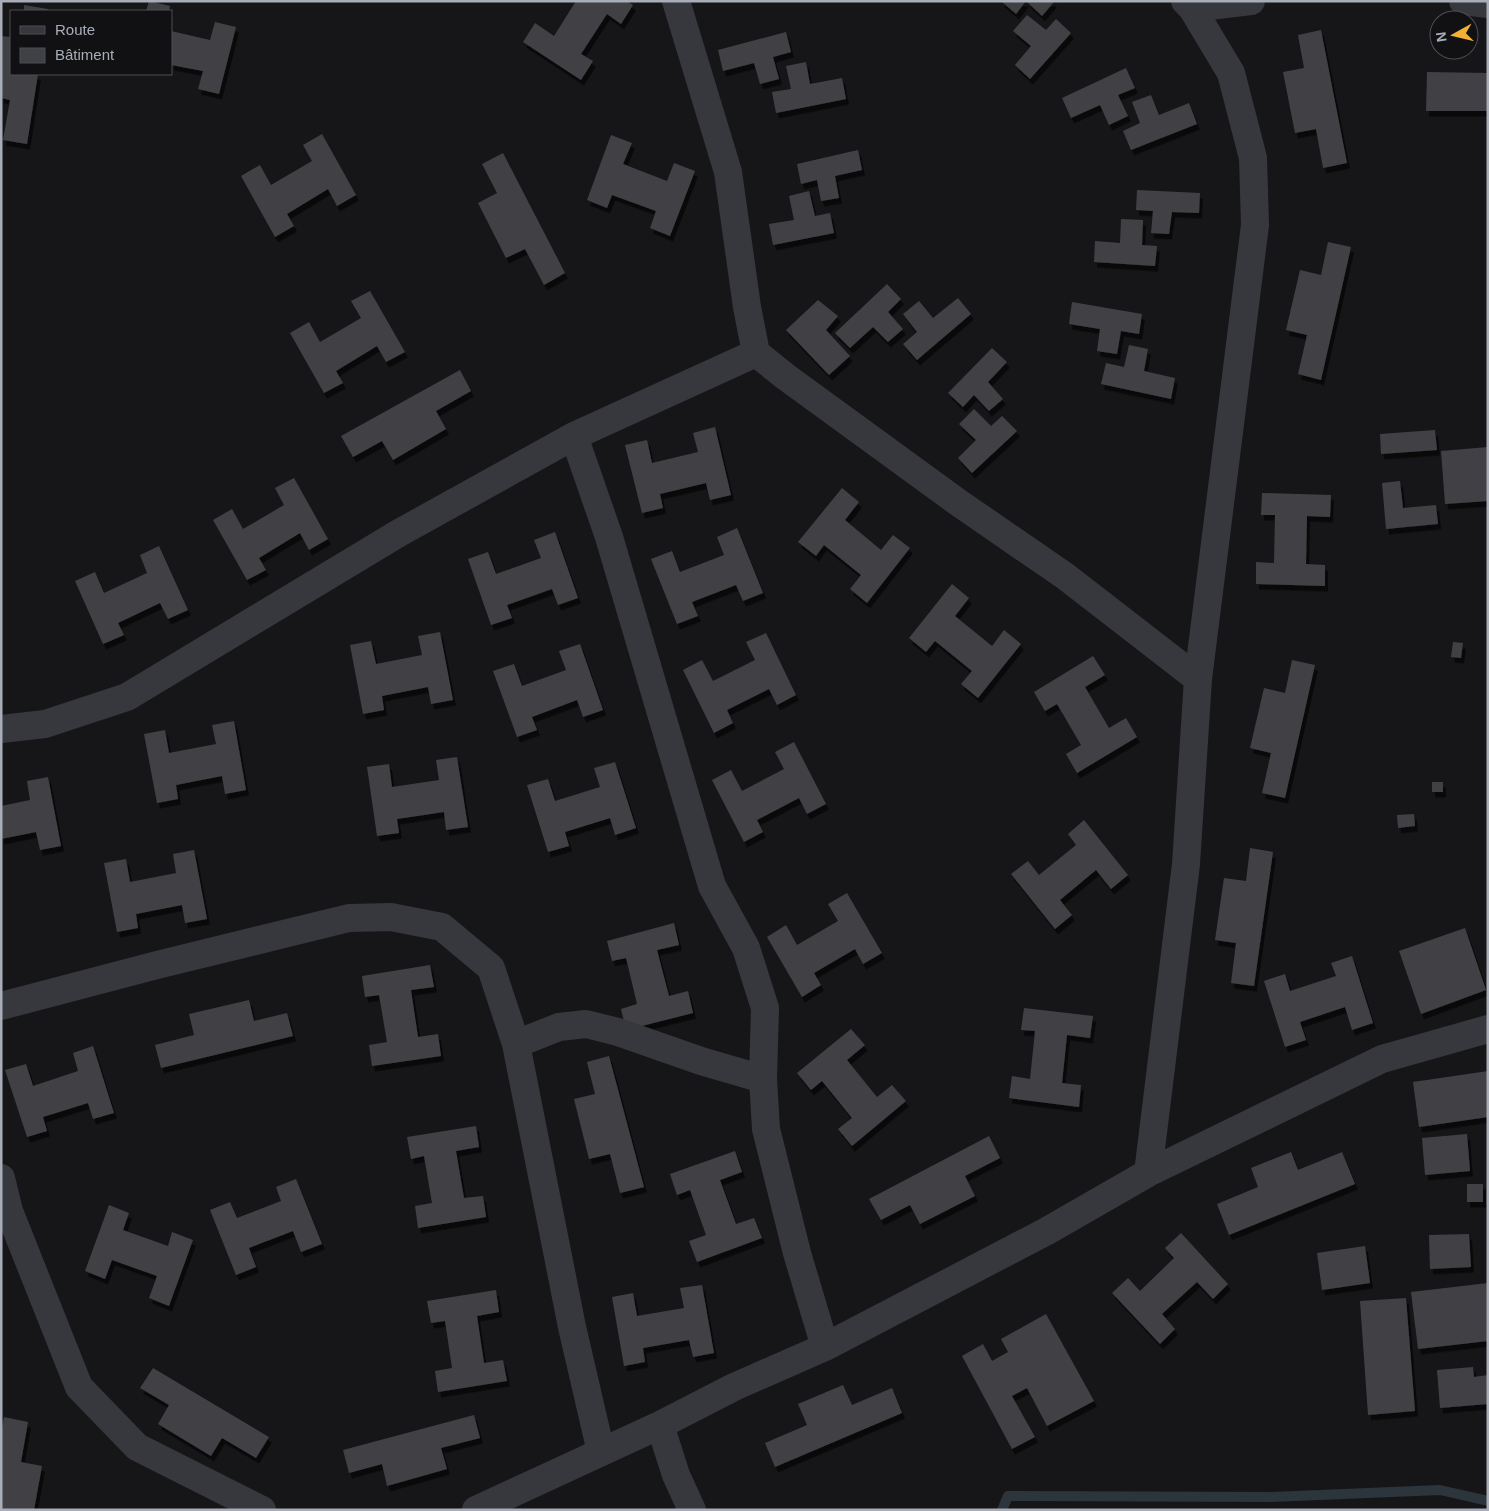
<svg xmlns="http://www.w3.org/2000/svg" width="1489" height="1511" viewBox="0 0 1489 1511" font-family="Helvetica,sans-serif">
<defs>
<filter id="shadow"><feDropShadow dx="3" dy="5.5" stdDeviation="0" flood-color="#0009"/></filter>
</defs>
<rect width="100%" height="100%" fill="#161618"/>
<g fill="none" stroke-linecap="round" stroke-linejoin="round">
<path stroke="#2c353c" stroke-width="10" d="M1002,1510L1008,1496L1271,1497L1440,1490L1488,1501"/>
</g>
<path fill="#404145" filter="url(#shadow)" d="M149,1L170,6L169,11H146Z
M576,1H627L633,5L621,24L607,14L581,54L593,61L581,80L523,42L535,23L554,36Z
M1001,1H1026L1016,14Z
M1026,1H1053L1054,2L1042,16Z
M24,5L48,9V11H24Z
M1027,15L1046,30L1056,19L1071,33L1030,79L1015,65L1031,46L1013,31Z
M215,22L236,27L219,94L198,89L203,71L171,65V31L210,40Z
M1321,30L1347,163L1323,168L1316,129L1295,133L1283,72L1304,68L1298,35Z
M786,32L791,52L773,57L779,79L760,84L754,63L723,71L718,50Z
M1,36L11,37V74H38L27,144L3,140L10,100L1,98Z
M806,62L810,84L842,78L846,99L776,113L772,92L791,89L786,66Z
M1126,68L1135,88L1118,95L1128,116L1109,125L1100,105L1071,118L1062,98Z
M1427,72L1488,73V111H1426Z
M1151,95L1159,115L1189,103L1197,124L1131,150L1123,131L1140,123L1132,102Z
M322,134L356,195L337,206L328,189L287,214L294,226L275,237L241,176L260,165L271,185L312,161L303,145Z
M611,135L632,143L623,164L667,181L674,163L695,171L670,236L650,228L656,211L612,195L607,208L587,200Z
M858,150L862,170L835,176L839,198L821,201L817,180L801,184L797,164Z
M503,153L565,273L544,285L525,249L506,258L478,203L497,193L482,164Z
M1137,190L1200,193L1199,213L1172,212L1169,234L1151,233L1153,211L1136,210Z
M809,191L815,216L830,213L834,233L773,245L769,224L794,220L789,196Z
M1121,219L1143,220L1142,245L1157,246L1155,266L1094,262L1095,241L1120,243Z
M1328,242L1351,247L1321,380L1298,374L1307,335L1286,330L1300,270L1321,275Z
M887,284L901,299L888,312L903,329L888,342L873,327L850,348L835,333Z
M370,291L405,352L386,362L377,346L336,371L343,383L324,393L290,333L309,322L320,342L361,318L351,301Z
M958,298L971,314L917,360L903,344L917,332L903,314L919,301L933,318Z
M818,300L838,316L826,330L850,356L829,375L786,330Z
M1072,302L1142,314L1139,334L1121,331L1117,354L1097,351L1100,329L1069,324Z
M1129,345L1148,349L1144,371L1175,378L1171,399L1101,384L1106,363L1124,367Z
M992,348L1007,362L988,382L1003,399L989,411L974,395L963,407L948,393Z
M460,370L471,391L436,411L446,429L393,460L382,441L353,457L341,436Z
M974,409L991,426L1002,416L1017,431L972,473L958,458L976,440L959,424Z
M715,427L731,495L710,500L706,483L660,494L663,508L642,513L625,445L647,440L652,463L698,452L693,433Z
M1435,430L1437,450L1381,454L1380,434Z
M1488,447V501L1445,504L1441,451Z
M294,478L328,539L309,550L300,533L259,558L266,570L247,580L213,520L232,509L243,529L284,505L275,488Z
M1400,481L1403,508L1436,505L1438,524L1386,529L1382,483Z
M842,488L859,502L845,520L881,550L893,535L910,548L867,603L850,589L861,575L824,545L816,556L798,542Z
M1262,493L1331,495L1330,517L1307,516L1306,564L1325,565V586L1256,584V562L1274,563L1275,515H1261Z
M737,528L763,593L743,601L736,585L692,602L698,616L677,624L651,559L672,551L680,572L724,555L717,537Z
M555,532L578,598L558,605L552,589L507,605L512,618L491,625L468,559L488,552L496,574L541,558L534,540Z
M159,546L188,610L168,619L160,603L118,623L124,635L103,644L75,581L95,572L104,593L147,573L140,555Z
M952,584L969,598L955,616L992,646L1004,630L1021,644L978,698L961,684L972,671L935,641L926,652L909,638Z
M440,632L453,700L431,704L428,687L382,696L384,710L363,714L350,645L371,641L376,664L422,655L418,636Z
M766,633L796,695L777,705L769,689L727,710L733,723L714,733L683,670L702,660L713,681L755,660L746,642Z
M1453,642L1463,643L1461,658L1451,657Z
M580,644L603,710L583,717L577,700L532,717L537,730L517,737L493,671L514,664L522,686L566,670L559,651Z
M1093,656L1105,675L1085,687L1109,728L1126,718L1137,737L1077,773L1066,754L1081,745L1057,704L1045,711L1034,692Z
M1292,660L1315,665L1285,798L1262,793L1271,753L1250,748L1264,688L1285,693Z
M234,721L246,790L225,794L222,776L176,785L178,799L157,803L144,734L165,730L169,753L216,744L212,725Z
M794,742L826,804L807,814L799,798L757,820L763,832L744,842L712,780L731,770L742,791L784,769L775,752Z
M457,757L468,827L446,830L444,812L397,819L399,833L377,836L367,767L389,764L392,787L439,780L436,760Z
M615,762L636,828L615,835L610,818L565,832L569,846L548,852L527,785L548,779L555,801L600,787L594,768Z
M48,777L61,846L40,850L36,832L1,839V806L30,800L27,781Z
M1432,782H1443V792H1432Z
M1414,814L1415,826L1398,828L1397,815Z
M1084,820L1128,875L1111,889L1096,870L1060,900L1072,915L1055,929L1011,874L1028,861L1039,875L1076,845L1068,834Z
M1250,848L1273,852L1254,986L1231,983L1236,943L1215,940L1224,878L1246,881Z
M194,850L207,919L185,923L182,905L136,914L138,928L117,932L104,863L126,859L130,882L176,873L173,854Z
M847,893L882,953L863,964L855,949L814,973L821,985L802,997L767,937L786,925L797,945L838,921L828,904Z
M674,923L679,945L657,950L669,996L688,991L693,1013L626,1030L621,1009L637,1004L626,958L612,961L607,941Z
M1465,928L1486,990L1421,1014L1399,951Z
M1352,956L1373,1023L1352,1030L1345,1007L1300,1022L1306,1040L1285,1047L1264,981L1285,974L1290,991L1336,976L1331,963Z
M430,965L434,987L411,990L418,1037L438,1034L441,1056L372,1066L369,1045L387,1042L379,995L365,997L362,976Z
M249,1000L254,1021L287,1013L293,1036L161,1068L155,1045L194,1035L189,1014Z
M1024,1008L1093,1016L1090,1038L1067,1035L1062,1083L1081,1085L1079,1107L1009,1098L1012,1076L1030,1079L1035,1031L1021,1030Z
M851,1029L865,1045L847,1060L877,1097L892,1085L906,1101L852,1146L838,1129L852,1118L822,1081L811,1090L797,1073Z
M93,1046L114,1113L93,1119L88,1103L43,1117L47,1131L27,1137L5,1070L26,1064L33,1086L78,1071L73,1053Z
M609,1056L644,1187L620,1193L610,1154L589,1159L574,1099L595,1094L587,1062Z
M1488,1071V1117L1419,1127L1413,1082Z
M476,1126L479,1147L456,1151L464,1198L483,1196L486,1217L418,1228L415,1206L432,1203L424,1156L411,1159L407,1137Z
M1467,1134L1470,1171L1425,1175L1422,1138Z
M989,1136L1000,1158L965,1176L975,1196L920,1224L910,1205L881,1220L869,1199Z
M735,1151L742,1172L720,1180L736,1224L754,1218L762,1238L697,1262L689,1241L706,1235L690,1190L677,1195L670,1174Z
M1291,1152L1298,1170L1342,1152L1355,1184L1229,1235L1217,1204L1258,1187L1251,1168Z
M296,1179L322,1244L301,1252L293,1231L249,1248L256,1267L236,1275L210,1210L230,1202L237,1218L281,1201L276,1187Z
M1467,1184H1483V1202H1467Z
M109,1205L129,1213L123,1230L168,1246L172,1232L193,1240L169,1306L149,1298L157,1276L112,1260L105,1279L85,1271Z
M1181,1233L1228,1284L1213,1299L1197,1282L1162,1314L1175,1329L1160,1344L1112,1293L1128,1278L1140,1291L1174,1258L1165,1248Z
M1469,1234L1471,1267L1430,1269L1429,1235Z
M1365,1246L1370,1283L1322,1290L1317,1253Z
M1488,1283V1341L1418,1349L1411,1292Z
M702,1285L714,1353L693,1357L689,1340L643,1348L645,1362L624,1366L612,1297L633,1293L637,1316L684,1308L680,1288Z
M496,1290L499,1312L477,1316L484,1363L503,1360L507,1381L438,1392L435,1371L452,1368L445,1321L431,1323L427,1301Z
M1406,1298L1415,1411L1368,1415L1360,1301Z
M1046,1314L1094,1401L1047,1426L1027,1388L1012,1396L1035,1437L1012,1449L962,1356L983,1344L992,1361L1008,1352L1001,1339Z
M1473,1367L1474,1377L1488,1375V1404L1440,1408L1437,1370Z
M153,1368L269,1437L256,1458L222,1438L211,1456L158,1424L169,1405L140,1388Z
M843,1385L852,1405L892,1388L902,1413L775,1467L765,1443L807,1425L798,1404Z
M474,1415L480,1438L441,1448L447,1469L387,1486L382,1464L349,1473L343,1450Z
M4,1417L28,1422L21,1462L42,1466L34,1510H1V1434Z"/>
<g fill="none" stroke-linecap="round" stroke-linejoin="round">
<path stroke="#37383d" stroke-width="28" d="M676,1L728,172L747,307L756,353L786,377L959,503L1065,576L1198,679
M1463,1L1488,4
M1192,8L1251,1
M574,436L609,537L712,886L746,948L765,1008L763,1079L766,1129L797,1253L825,1347
M1,729L45,724L127,697L399,533L574,436L756,353
M1,1006L157,965L349,918L391,917L442,927L491,968L516,1044L572,1327L601,1452
M516,1044L559,1027L586,1024L618,1032L701,1061L763,1079
M1148,1173L1186,864L1198,679L1255,225L1253,158L1231,73L1192,8L1185,1
M1,1178L9,1211L79,1387L137,1447L262,1510
M660,1425L676,1475L692,1510
M476,1510L660,1425L734,1387L825,1347L1047,1231L1148,1173L1382,1059L1488,1029"/>
</g>
<rect width="1489" height="1511" fill="none" stroke="#a8adb8" stroke-width="5"/>
<rect x="10" y="10" width="162" height="65" fill="#111113" stroke="#4d4f55"/>
<rect x="20" y="26" width="25" height="8" fill="#37383d" stroke="#4d4f55"/>
<text x="55" y="35" font-size="15" fill="#a8adb8">Route</text>
<rect x="20" y="48" width="25" height="15" fill="#404145" stroke="#4d4f55"/>
<text x="55" y="60" font-size="15" fill="#a8adb8">Bâtiment</text>
<g transform="translate(1454 35) rotate(262)"><circle r="24" fill="#111113" stroke="#4d4f55"/>
<path d="M0-4L9 19L0 12L-9 19Z" fill="#f2b134"/>
<text y="-8" font-size="14" font-weight="bold" text-anchor="middle" fill="#a8adb8">N</text>
</g>
</svg>
